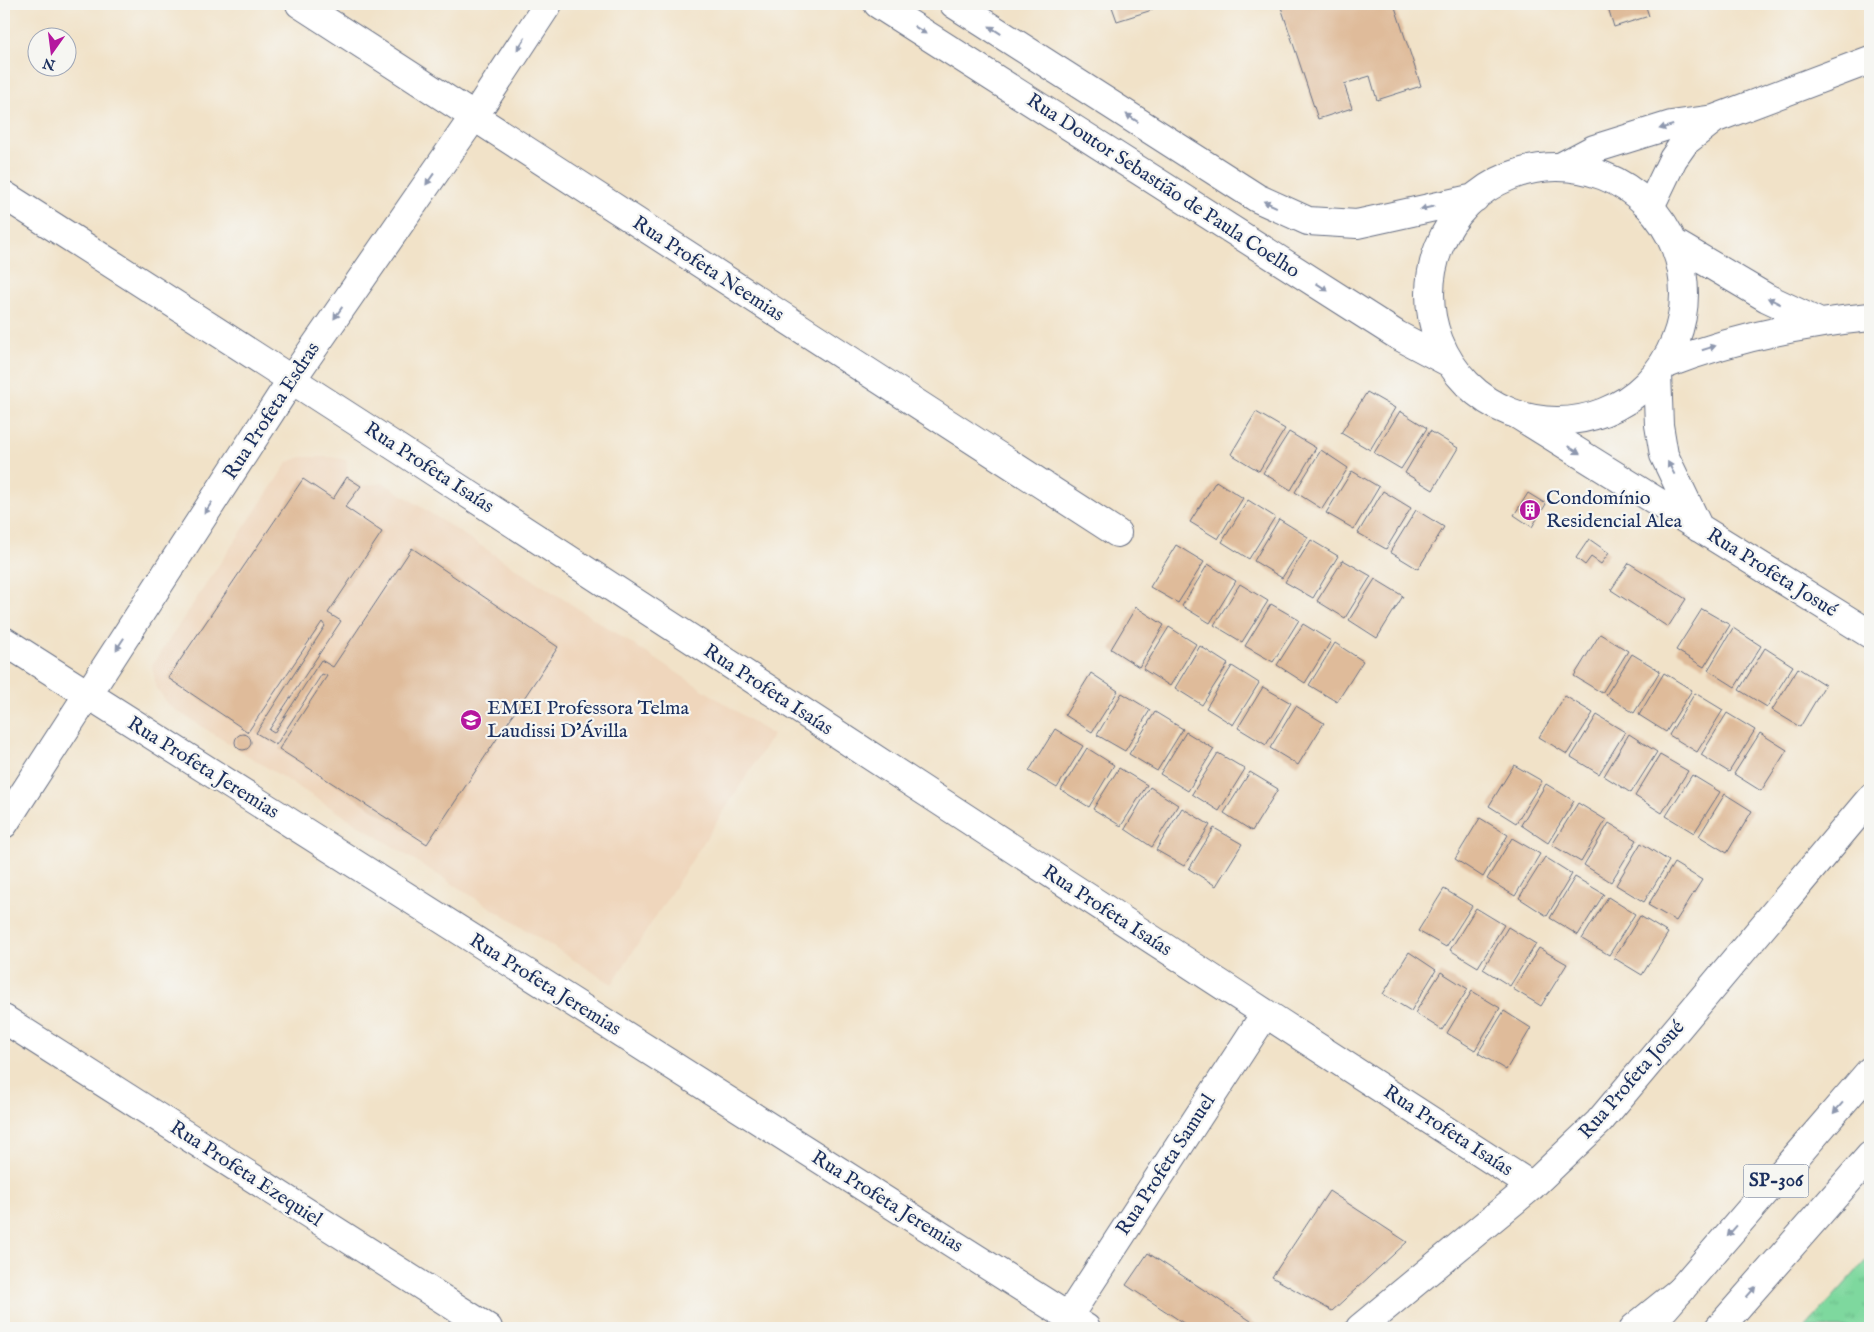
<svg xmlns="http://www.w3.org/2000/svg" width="1874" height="1332" viewBox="0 0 1874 1332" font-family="'IM FELL English',serif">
<defs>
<pattern id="grass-tufts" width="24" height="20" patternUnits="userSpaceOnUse" patternTransform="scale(1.25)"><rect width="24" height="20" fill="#7ed89e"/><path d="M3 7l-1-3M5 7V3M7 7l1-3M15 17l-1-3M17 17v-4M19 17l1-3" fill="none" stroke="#6cba8a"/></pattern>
</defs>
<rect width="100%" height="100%" fill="#f6f6f2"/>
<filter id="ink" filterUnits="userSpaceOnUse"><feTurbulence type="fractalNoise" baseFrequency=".02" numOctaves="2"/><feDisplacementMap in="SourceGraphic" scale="10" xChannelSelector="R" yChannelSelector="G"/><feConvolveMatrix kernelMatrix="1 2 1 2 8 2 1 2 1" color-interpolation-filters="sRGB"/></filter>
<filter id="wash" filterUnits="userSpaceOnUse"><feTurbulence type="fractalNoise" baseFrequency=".0096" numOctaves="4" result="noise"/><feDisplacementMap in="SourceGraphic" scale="20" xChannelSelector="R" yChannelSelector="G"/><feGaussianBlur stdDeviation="1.12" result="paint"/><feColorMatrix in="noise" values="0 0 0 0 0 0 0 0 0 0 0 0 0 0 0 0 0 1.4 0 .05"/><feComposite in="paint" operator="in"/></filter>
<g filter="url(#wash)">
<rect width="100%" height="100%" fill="#f1e2c8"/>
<path fill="#efd6bc" d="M301,457H330L347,460V477L360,486L384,483L773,735L612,984L169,706L156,687L152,665L288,462Z"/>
<path fill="url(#grass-tufts)" stroke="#4c847e" d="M1870,1256V1328H1805Z"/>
<g id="blocks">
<path fill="#dfbb9a" d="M1111,4H1150L1152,10L1117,21Z
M1280,4H1394L1421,86L1377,100L1370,76L1344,84L1352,108L1318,119Z
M1607,4H1645L1649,16L1614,27Z
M1367,392L1395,408L1370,450L1341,433Z
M1400,411L1427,428L1401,469L1374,453Z
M1256,412L1285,429L1259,471L1231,454Z
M1430,431L1458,448L1433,490L1405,473Z
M1289,432L1316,448L1291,490L1263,473Z
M1321,450L1348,468L1322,509L1295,492Z
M1352,471L1379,487L1354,529L1326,513Z
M347,477L361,486L345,507L382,532L328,613L341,621L269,730L274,733L321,660L333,667L412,548L558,647L427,844L279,749L327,676L322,674L276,745L256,733L325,626L322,622L248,732L168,678L303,479L333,499Z
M1216,481L1243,498L1218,539L1190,522Z
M1383,491L1411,508L1386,549L1358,533Z
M1528,493L1546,504L1532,527L1514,515Z
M1248,500L1275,517L1249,559L1222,542Z
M1416,510L1444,527L1418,569L1390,552Z
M1279,519L1308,537L1282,578L1254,561Z
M1589,539L1609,553L1601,564L1591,557L1585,565L1576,558Z
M1311,540L1338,556L1313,598L1285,582Z
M1176,545L1204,562L1178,603L1150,587Z
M1343,560L1371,576L1345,618L1317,601Z
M1629,563L1686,599L1668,627L1611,590Z
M1208,564L1236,581L1210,623L1182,606Z
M1375,579L1403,596L1377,638L1349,620Z
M1240,584L1268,601L1242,642L1214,625Z
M1271,604L1299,620L1273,662L1245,646Z
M1136,607L1164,625L1139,667L1111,649Z
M1702,609L1730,625L1704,667L1676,650Z
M1303,624L1331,641L1305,683L1277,665Z
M1169,627L1196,644L1170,686L1143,669Z
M1733,628L1761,646L1735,687L1708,670Z
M1600,634L1628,651L1602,693L1574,676Z
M1335,643L1363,661L1337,702L1309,685Z
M1200,646L1228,664L1202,705L1175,688Z
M1765,648L1793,666L1767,707L1739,690Z
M1632,654L1660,671L1634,713L1606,695Z
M1232,666L1259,683L1233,725L1206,708Z
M1798,668L1825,685L1800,727L1772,710Z
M1091,673L1118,691L1092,732L1065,715Z
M1664,673L1692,690L1666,732L1639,715Z
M1263,687L1291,703L1266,745L1238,728Z
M1122,693L1150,710L1125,751L1097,735Z
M1695,693L1723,710L1697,752L1669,735Z
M1565,696L1593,713L1567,754L1539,737Z
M1296,706L1324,723L1298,765L1270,748Z
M1155,712L1183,729L1157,771L1129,754Z
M1727,713L1755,730L1729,772L1701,755Z
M1597,715L1625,732L1599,774L1571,757Z
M1055,729L1083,746L1057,788L1029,771Z
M1186,732L1214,749L1188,791L1160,774Z
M1760,733L1787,750L1761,791L1734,774Z
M1629,734L1657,752L1631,793L1604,776Z
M235 742a8 8 0 1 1 16 0a8 8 0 1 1-16 0Z
M1087,748L1114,765L1089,807L1061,790Z
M1218,753L1245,769L1219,811L1192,794Z
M1660,755L1688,771L1662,813L1635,796Z
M1514,765L1542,781L1516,823L1489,806Z
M1119,768L1147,785L1121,826L1093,809Z
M1250,772L1278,789L1252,831L1224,813Z
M1692,775L1720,792L1694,833L1666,816Z
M1546,784L1574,801L1548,843L1521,825Z
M1150,787L1178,805L1152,847L1125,829Z
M1725,794L1752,811L1727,853L1699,836Z
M1578,803L1606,820L1581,862L1552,845Z
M1182,808L1210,825L1184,866L1156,850Z
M1480,818L1508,835L1483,877L1455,859Z
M1609,823L1637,840L1611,882L1584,865Z
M1214,828L1242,844L1216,886L1189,869Z
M1512,838L1540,854L1515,896L1487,879Z
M1641,843L1669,861L1644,902L1616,885Z
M1545,857L1572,874L1547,916L1519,898Z
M1674,863L1702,880L1676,921L1648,905Z
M1575,877L1604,894L1578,935L1550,918Z
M1444,889L1472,906L1446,947L1418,931Z
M1608,897L1635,914L1609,955L1582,939Z
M1476,908L1504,925L1478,967L1450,950Z
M1640,916L1668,933L1642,975L1614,958Z
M1508,927L1536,944L1510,986L1483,969Z
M1539,948L1567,964L1541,1006L1513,989Z
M1409,952L1436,970L1411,1011L1383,994Z
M1441,972L1468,989L1442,1030L1415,1013Z
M1472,991L1500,1008L1475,1050L1447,1033Z
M1504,1011L1531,1028L1506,1070L1478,1053Z
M1329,1191L1407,1242L1332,1311L1272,1277Z
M1148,1253L1257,1325L1255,1328H1191L1126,1285Z"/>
</g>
</g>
<g filter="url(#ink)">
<use href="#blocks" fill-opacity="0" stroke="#666e83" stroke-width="1"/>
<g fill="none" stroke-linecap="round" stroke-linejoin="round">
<g stroke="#666e83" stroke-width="30">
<path id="minor" d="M300,4L1117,533
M1560,167L1594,149L1671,125L1714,119L1870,60
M4,195C516,521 1022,857 1532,1186
M1650,207L1673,159L1685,142L1713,120
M1657,374L1659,425L1664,455L1699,528
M1518,415L1870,634
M4,641L1086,1328
M4,824L292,379L473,118L548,4
M4,1019L488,1328
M1068,1317L1265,1014
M1360,1328L1532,1186L1599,1122L1870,799"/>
</g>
<g stroke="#666e83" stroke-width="30">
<path id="tertiary" d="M878,4L1397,335L1450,363
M954,4L1257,198L1308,221L1357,224L1475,198
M1430 294a127 127 0 1 1 254 0a127 127 0 1 1-254 0Z
M1674,243L1767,298L1818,322
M1664,365C1731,339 1798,324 1870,317"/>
</g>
<g stroke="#666e83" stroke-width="30">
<path id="trunk" d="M1665,1308L1870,1071
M1719,1328L1870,1156"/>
</g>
<g stroke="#666e83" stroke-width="30">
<path id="motorway" d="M1634,1328L1681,1290"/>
</g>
<use href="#minor" stroke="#fff" stroke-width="28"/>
<use href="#tertiary" stroke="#fff" stroke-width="28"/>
<use href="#trunk" stroke="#fff" stroke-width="28"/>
<use href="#motorway" stroke="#fff" stroke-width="28"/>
</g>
<defs><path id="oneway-solid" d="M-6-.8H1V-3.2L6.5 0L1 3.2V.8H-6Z" transform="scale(1.25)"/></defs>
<g fill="#8d97ae">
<use href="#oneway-solid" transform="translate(920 30) rotate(33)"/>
<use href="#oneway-solid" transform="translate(995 30) rotate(-147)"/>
<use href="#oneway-solid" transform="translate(521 44) rotate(123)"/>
<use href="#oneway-solid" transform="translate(1132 118) rotate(-147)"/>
<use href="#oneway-solid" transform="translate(1666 127) rotate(164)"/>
<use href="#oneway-solid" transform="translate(430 179) rotate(125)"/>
<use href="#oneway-solid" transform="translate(1270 204) rotate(-156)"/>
<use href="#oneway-solid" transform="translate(1427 208) rotate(167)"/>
<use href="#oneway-solid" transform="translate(1322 287) rotate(33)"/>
<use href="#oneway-solid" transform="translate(1774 301) rotate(-154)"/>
<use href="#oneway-solid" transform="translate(338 313) rotate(125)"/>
<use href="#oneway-solid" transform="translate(1709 348) rotate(-17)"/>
<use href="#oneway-solid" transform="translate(1574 450) rotate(32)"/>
<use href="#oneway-solid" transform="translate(1671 468) rotate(-118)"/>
<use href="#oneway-solid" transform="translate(208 508) rotate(123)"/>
<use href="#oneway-solid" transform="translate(120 644) rotate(123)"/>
<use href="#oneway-solid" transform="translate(1838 1108) rotate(131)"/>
<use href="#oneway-solid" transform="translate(1732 1231) rotate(131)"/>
<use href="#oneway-solid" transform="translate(1751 1292) rotate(-49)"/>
</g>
</g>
<defs>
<g id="building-disc" transform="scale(1.125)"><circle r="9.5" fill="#b5179e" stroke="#f6f6f2"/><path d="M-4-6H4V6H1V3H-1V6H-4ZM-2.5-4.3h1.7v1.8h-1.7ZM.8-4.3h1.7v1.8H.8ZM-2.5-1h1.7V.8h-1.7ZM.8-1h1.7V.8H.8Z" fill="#fff"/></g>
<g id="school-disc" transform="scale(1.125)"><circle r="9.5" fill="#b5179e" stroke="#f6f6f2"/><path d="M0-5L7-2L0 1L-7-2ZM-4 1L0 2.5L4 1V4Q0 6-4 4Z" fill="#fff"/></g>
</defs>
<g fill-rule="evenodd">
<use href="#building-disc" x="1530" y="510"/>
<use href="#school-disc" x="471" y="720"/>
</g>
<g text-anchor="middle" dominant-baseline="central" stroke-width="4.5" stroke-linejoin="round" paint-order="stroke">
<rect fill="#f6f6f2" stroke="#5d6b8a" stroke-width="1" x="1743.5" y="1164.5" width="65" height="33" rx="4"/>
<g font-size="19" font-weight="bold" fill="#1b2f5e">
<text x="1776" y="1181">SP-306</text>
</g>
<g font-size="20" fill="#1b2f5e" stroke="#f6f6f2">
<text transform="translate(1163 186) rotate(33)">Rua Doutor Sebastião de Paula Coelho</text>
<text transform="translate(708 269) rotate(33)">Rua Profeta Neemias</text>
<text transform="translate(272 411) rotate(-57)">Rua Profeta Esdras</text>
<text transform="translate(429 468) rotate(33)">Rua Profeta Isaías</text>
<text transform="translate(1772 573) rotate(32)">Rua Profeta Josué</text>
<text transform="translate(768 690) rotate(33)">Rua Profeta Isaías</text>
<text transform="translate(203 768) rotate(32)">Rua Profeta Jeremias</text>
<text transform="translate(1107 911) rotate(33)">Rua Profeta Isaías</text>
<text transform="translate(545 985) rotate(32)">Rua Profeta Jeremias</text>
<text transform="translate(1632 1080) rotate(-49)">Rua Profeta Josué</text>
<text transform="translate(1448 1131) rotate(33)">Rua Profeta Isaías</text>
<text transform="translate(1166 1165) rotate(-57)">Rua Profeta Samuel</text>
<text transform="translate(246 1174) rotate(33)">Rua Profeta Ezequiel</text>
<text transform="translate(887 1202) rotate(32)">Rua Profeta Jeremias</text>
</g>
<g font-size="20" fill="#1b2f5e" stroke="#f6f6f2" text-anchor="start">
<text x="1546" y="498">Condomínio<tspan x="1546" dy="23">Residencial Alea</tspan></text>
<text x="487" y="708">EMEI Professora Telma<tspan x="487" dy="23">Laudissi D'Ávilla</tspan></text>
</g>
</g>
<rect width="1874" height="1332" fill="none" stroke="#f6f6f2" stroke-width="20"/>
<g transform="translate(52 52) rotate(194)"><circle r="24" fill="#f6f6f2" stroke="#9ea6b7"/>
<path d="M0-4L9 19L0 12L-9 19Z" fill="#b5179e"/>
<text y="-8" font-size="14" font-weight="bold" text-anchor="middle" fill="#1b2f5e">N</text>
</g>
</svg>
